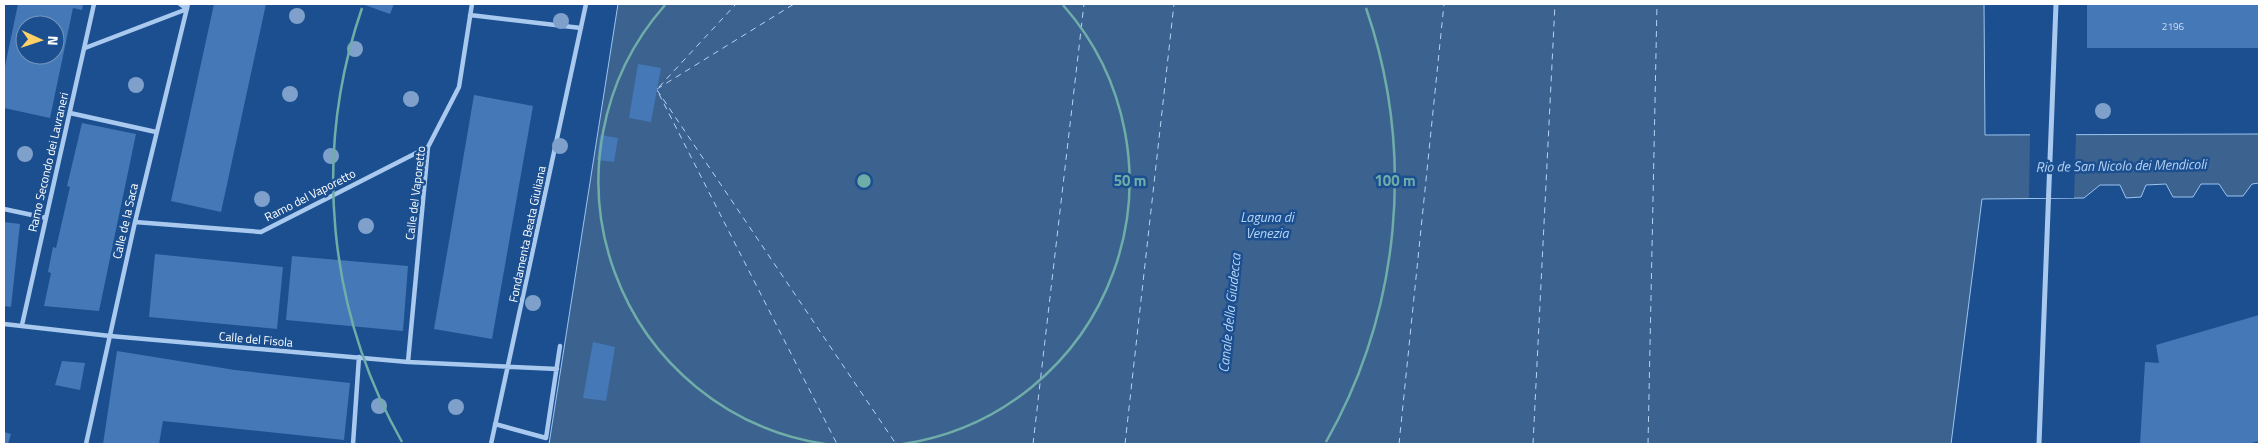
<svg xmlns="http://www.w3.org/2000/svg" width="2263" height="448" viewBox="0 0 2263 448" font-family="'Titillium Web',sans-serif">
<rect width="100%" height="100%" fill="#1b4f8f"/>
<path fill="#3c6290" stroke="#9cc4f0" d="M618,4H1984L1985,135L2259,134V183L2252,184L2243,196H2227L2219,184H2201L2193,197H2173L2166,184L2146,185L2141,197L2126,198L2120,185H2100L2084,198L1982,199L1951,444H549Z"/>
<path fill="#1b4f8f" d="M2030,134H2076L2074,198H2029Z"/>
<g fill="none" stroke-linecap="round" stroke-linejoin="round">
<path stroke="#b5d3f5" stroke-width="1" stroke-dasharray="6 5" stroke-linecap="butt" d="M659,87L736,4
M657,89L794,4
M657,90L896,444
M659,94L837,444
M1033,444L1084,4
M1125,444L1174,4
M1399,444L1444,4
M1533,444L1555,4
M1648,444L1657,4"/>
</g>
<path fill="#4478b7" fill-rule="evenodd" d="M18,4H83L82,10L73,8L50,118L4,108V71ZM25,25H55V55H25Z
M214,4H266L221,212L171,201Z
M362,4H394L390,14Z
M2087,4H2259V48H2087Z
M638,64L661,68L651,122L629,118Z
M474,95L533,106L492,339L434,329Z
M82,123L136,134L99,311L44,306L51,273L48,272L53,247L56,248L70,187L67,186Z
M600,135L618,138L614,162L597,160Z
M4,222L20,224L11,307L4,306Z
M155,254L283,267L277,329L149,317Z
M292,256L408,266L403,331L286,320Z
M2259,315V441L2248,444H2140L2145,362L2159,363L2156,345Z
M593,342L615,347L606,401L583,398Z
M117,351L235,370L350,383L344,440L163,421L159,444H103Z
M62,361L85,363L80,390L55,385Z
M4,432L11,434L8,444H4Z"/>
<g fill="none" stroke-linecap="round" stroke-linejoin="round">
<path stroke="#a9c9ee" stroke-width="4.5" d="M180,4L187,9
M470,15L581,28
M85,48L187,9
M70,113L156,132
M4,209L46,218
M135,222L261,232L428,147
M4,324L110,336L408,362L557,369
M22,325L94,4
M408,362L428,147L459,87L472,4
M495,424L546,438L560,346
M86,444L135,222L188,4
M353,444L359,357
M491,444L586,4"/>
<path stroke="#a9c9ee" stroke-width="5" d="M2039,444L2056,4"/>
</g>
<g fill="#7ea0ca">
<circle cx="297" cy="16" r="8"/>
<circle cx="561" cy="21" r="8"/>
<circle cx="355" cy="49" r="8"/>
<circle cx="136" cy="85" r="8"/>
<circle cx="290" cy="94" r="8"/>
<circle cx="411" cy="99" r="8"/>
<circle cx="2103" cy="111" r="8"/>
<circle cx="560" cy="146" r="8"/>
<circle cx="25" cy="154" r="8"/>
<circle cx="331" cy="156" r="8"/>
<circle cx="262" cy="199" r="8"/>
<circle cx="366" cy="226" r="8"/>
<circle cx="533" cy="303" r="8"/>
<circle cx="379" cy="406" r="8"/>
<circle cx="456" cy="407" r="8"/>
</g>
<g fill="none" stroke="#6fada8" stroke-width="2.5">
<path d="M825 444A266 266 0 0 1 665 5M1063 5A266 266 0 0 1 903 444"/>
<path d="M402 442A531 531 0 0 1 362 8M1366 8A531 531 0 0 1 1326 442"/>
</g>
<g text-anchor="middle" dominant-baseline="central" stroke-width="5" stroke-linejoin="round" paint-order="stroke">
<g font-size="10" fill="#d0dded">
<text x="2173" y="26">2196</text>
</g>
<g font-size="12" fill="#fff" stroke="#1b4f8f">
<text transform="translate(48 162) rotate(-77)">Ramo Secondo dei Lavraneri</text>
<text transform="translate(415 193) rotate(-83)">Calle del Vaporetto</text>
<text transform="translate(310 195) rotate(-27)">Ramo del Vaporetto</text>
<text transform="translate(125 221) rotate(-77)">Calle de la Saca</text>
<text transform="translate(527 234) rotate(-78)">Fondamenta Beata Giuliana</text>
<text transform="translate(256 339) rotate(5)">Calle del Fisola</text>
</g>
<g font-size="14" font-style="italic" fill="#b5d3f5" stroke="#1b4f8f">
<text transform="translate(2121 165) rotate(-1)">Rio de San Nicolo dei Mendicoli</text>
<text x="1267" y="216">Laguna di<tspan x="1267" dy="16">Venezia</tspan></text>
<text transform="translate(1229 313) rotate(-84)">Canale della Giudecca</text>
</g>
</g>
<circle cx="864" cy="181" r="8" fill="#6fada8" stroke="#1b4f8f" stroke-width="2.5"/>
<g font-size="15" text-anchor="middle" font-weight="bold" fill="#6fada8" stroke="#1b4f8f" stroke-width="5" stroke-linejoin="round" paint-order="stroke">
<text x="1130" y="186">50 m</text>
<text x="1395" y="186">100 m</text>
</g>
<rect width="2263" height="448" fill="none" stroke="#ffffff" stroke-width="10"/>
<g transform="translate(40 40) rotate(93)"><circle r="24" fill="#1b4f8f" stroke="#7695bc"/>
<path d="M0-4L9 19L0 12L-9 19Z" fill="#ffd166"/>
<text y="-8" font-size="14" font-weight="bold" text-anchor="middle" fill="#ffffff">N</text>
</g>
</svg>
